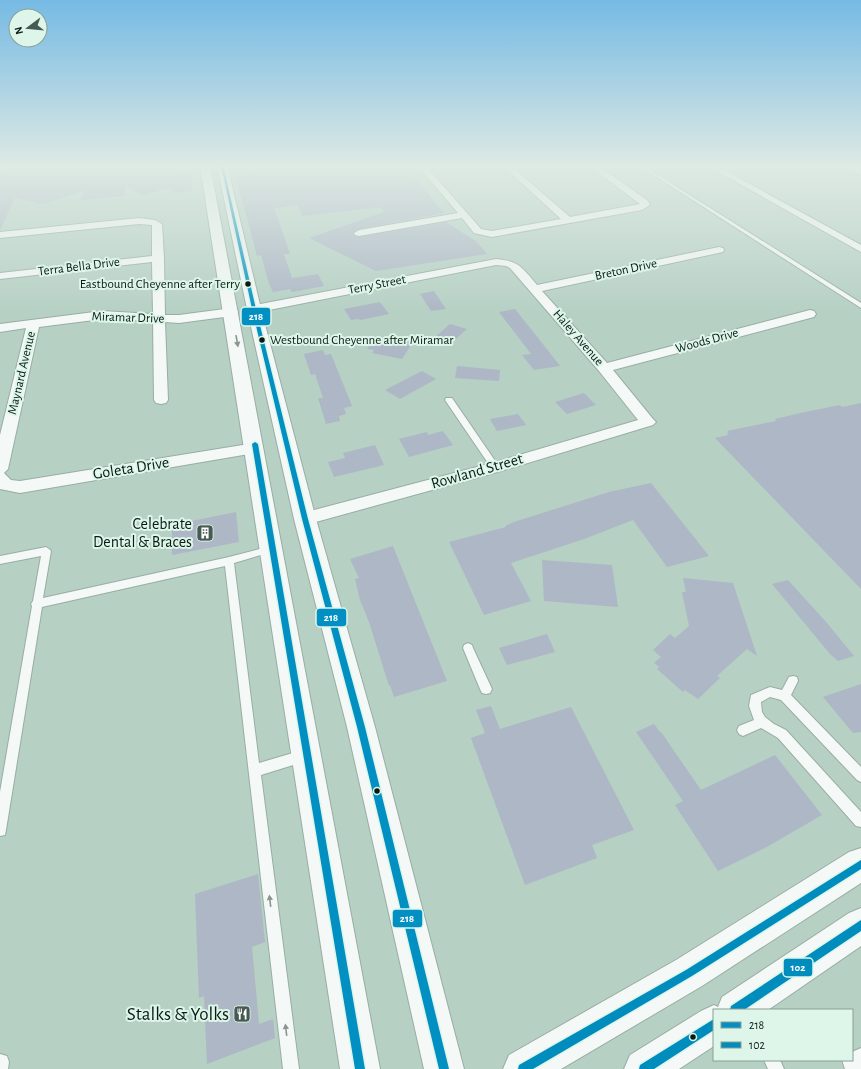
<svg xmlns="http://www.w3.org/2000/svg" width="861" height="1069" viewBox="0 0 861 1069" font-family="'Alegreya Sans',sans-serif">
<rect width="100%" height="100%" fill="#b6d0c4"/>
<path fill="#adb7c5" d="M6,165H175L176,172L191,171L192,189L191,191L173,193L171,187L143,195L126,186L125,195L123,196L83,200L81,199L84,191L43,204L15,198L0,230V175Z
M236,165H254L255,168L289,165H404L444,213L359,229L353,233L354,236L359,237L446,222L476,241L487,254L376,271L309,238L384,212L382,207L302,216L298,205L274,208L290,254H284L292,278L318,274L324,286L292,292L290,289L273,292L269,284L261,255L257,256L234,170H238Z
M434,291L446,309L431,311L420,294Z
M380,302L389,314L360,320L358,319L351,320L344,309Z
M515,309L542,343L560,366L534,370L522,355L531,354L499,312Z
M450,324L467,329L450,344L434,338Z
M377,336L413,342L402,359L372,353L374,350L367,349Z
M323,350L325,355L331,354L352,406L344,408L346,414L339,416L340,421L326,424L318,398H323L315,374L311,375L304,354Z
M457,366L500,370L499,381L455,378Z
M422,371L436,379L400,399L385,390Z
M584,393L596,405L567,414L555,402Z
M861,403V589L715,438L728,435L727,433H729L727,431L776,421L775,419L805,412L840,405L842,407Z
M518,414L526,425L497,431L490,419Z
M443,431L453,445L409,457L399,439L427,432L428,435Z
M375,445L384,465L334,477L328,462L345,458L343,453Z
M651,483L709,556L667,567L633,520L584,539L511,563L531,601L484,615L449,542L506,527L505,526L514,522L609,492Z
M236,512L239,542L172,555V525Z
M393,546L447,681L394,697L390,685L389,686L369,622L360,600L355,579L359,578L350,559Z
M542,560L612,565L618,607L544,601Z
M683,578L733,583L757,656L747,649L717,676L720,678L698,699L685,690L683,692L657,669L659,667L654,663L661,657L653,650L670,634L675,638L689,626L682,592H686Z
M788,580L827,623L854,656L838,661L830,654L772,584Z
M547,634L555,652L507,665L499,648Z
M861,684V732L853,733L823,697Z
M491,706L500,729L571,707L634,830L592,845L597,858L525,885L471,738L485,733L476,710Z
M654,724L660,732H661L701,790L775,755L822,815L765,848L718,871L675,805L683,801L636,732Z
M258,874L265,942L252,947L259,1024L273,1019L275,1038L207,1064L204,996L199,998L195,894Z"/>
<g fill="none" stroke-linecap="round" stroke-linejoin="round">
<g stroke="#99ada4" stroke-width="2">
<path id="lane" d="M638,165H642L861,303V308Z
M446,398H452L498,465L499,467L498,469H492L445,400Z
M271,546L274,547L276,549L274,551L234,563L259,763L303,750L307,752L309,756L307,760L303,762L261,775L299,1069H283L225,566L42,607L6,830L5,835L0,836V792L32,606L31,604L33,601L41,556L0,564V556L46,547L49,549L51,551L43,598L229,557Z
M468,643L472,645L473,648L492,689L490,693L486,694L482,693L480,689L463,648L464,645Z
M793,676L797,677L798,681L791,695L861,767V782L857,780L781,700L770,697L761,702L762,712L765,717L774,724L786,730L861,812V827L856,826L778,738L761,728L743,736L739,734L737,730L739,726L754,720L749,706L751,695L770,687L782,690L789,677Z
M861,1048V1069H845L842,1060H852V1052Z
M0,1054L7,1056L9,1062L8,1069H0Z
M764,1060H780L784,1069H768Z"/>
</g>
<g stroke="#99ada4" stroke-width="2">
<path id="street" d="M417,165H425L481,229L492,231L561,219L502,165H510L570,217L640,204L588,165H597L647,200L650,205L642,210L492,237L474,233L462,218L359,236L355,235L354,233L359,230L458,213Z
M706,165H715L861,245V252Z
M840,165H850L861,169V175Z
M139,218L155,220L162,224L164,258L165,315H179L232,308L236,309L238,312L236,315L232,316L179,323L165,322L168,400L166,403L161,404L156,403L154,400L153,321L102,319L39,327L8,469L4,473L11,480L20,481L255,443L261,444L263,448L261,452L255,453L20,493L0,489V435L26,328L0,332V324L102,311L153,314L152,262L0,279V273L152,256V225L139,224L0,238V232Z
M719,247L723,248L724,250L723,252L542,291L607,363L810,310L814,311L816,314L814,317L613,370L653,419L656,422L653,425L501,471L305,525L299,524L296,519L299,514L492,463L638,420L599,371L510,268L506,266L496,265L254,313L250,312L248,309L250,306L496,259C520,261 522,268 537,285Z"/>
</g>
<g stroke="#99ada4" stroke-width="2">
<path id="primary" d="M200,165H210L380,1069H340Z
M217,165H227L261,309L316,519L375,727L464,1069H424L347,727L294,519L247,309Z
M861,848V883L702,986L561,1069H503L509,1055L676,960L849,852Z
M861,908V946L768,1010H714V1046L679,1069H624L630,1055L701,1011L714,1005L718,1007L722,997L849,913Z"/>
</g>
<use href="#lane" fill="#f4f8f6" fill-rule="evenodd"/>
<use href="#street" fill="#f4f8f6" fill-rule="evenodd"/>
<use href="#primary" fill="#f4f8f6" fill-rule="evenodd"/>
<g stroke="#def6ea" stroke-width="3">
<path id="bus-1" d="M221,165H223L256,309L308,519L365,727L449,1069H439L357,727L302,519L252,309Z
M255,442L258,444L365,1069H355L252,444Z"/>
</g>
<g stroke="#def6ea" stroke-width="3">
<path id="bus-2" d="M861,860V869L692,976L533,1069H518L519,1065L686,970Z
M861,920V931L744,1010H730L731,1006Z
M714,1019V1030L654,1069H639L640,1065Z"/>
</g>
<use href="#bus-1" fill="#0290c3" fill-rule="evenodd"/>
<use href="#bus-2" fill="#018cbe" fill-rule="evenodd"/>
</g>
<defs><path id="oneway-solid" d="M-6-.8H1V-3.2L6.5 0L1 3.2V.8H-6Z"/></defs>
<g fill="#8a9590">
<use href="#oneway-solid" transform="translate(237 341) rotate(80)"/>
<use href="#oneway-solid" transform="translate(270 901) rotate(-97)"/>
<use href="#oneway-solid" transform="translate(286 1030) rotate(-97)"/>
</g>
<linearGradient id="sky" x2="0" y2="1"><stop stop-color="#76bae4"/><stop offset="0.53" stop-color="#deeae4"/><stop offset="1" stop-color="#deeae4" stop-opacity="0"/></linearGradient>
<rect width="861" height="314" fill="url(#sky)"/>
<defs>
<g id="building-square" transform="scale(0.9)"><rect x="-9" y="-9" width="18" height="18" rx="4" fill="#465a52" stroke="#def6ea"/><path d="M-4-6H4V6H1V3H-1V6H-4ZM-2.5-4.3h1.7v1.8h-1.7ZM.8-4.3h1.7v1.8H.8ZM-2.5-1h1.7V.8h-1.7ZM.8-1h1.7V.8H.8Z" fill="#fff"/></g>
<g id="restaurant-square" transform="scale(0.9)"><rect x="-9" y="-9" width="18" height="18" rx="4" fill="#465a52" stroke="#def6ea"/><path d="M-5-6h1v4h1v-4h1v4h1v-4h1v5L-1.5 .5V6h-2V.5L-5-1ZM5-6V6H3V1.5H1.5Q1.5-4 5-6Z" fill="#fff"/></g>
</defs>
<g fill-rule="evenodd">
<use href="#building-square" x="205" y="533"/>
<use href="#restaurant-square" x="242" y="1014"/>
</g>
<g fill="#091b14" stroke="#def6ea" stroke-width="1.5">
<circle cx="248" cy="284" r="3.5"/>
<circle cx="262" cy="340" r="3.5"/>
<circle cx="377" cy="791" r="3.5"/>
<circle cx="693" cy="1037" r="3.5"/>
</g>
<g text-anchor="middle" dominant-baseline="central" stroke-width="4" stroke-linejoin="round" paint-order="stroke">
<g font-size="13" fill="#091b14" stroke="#def6ea">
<text transform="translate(79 267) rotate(-7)">Terra Bella Drive</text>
<text transform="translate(626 270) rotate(-12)">Breton Drive</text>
<text transform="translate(377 285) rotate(-11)">Terry Street</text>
<text transform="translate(128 318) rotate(2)">Miramar Drive</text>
<text transform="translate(578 338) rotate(49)">Haley Avenue</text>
<text transform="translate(707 341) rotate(-15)">Woods Drive</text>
<text transform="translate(22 373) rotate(-77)">Maynard Avenue</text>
</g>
<g font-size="13" fill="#091b14" stroke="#def6ea" text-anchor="end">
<text x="240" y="284">Eastbound Cheyenne after Terry</text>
<text x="270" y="340" text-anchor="start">Westbound Cheyenne after Miramar</text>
</g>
<g font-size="16" fill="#091b14" stroke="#def6ea">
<text transform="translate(131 468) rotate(-9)">Goleta Drive</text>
<text transform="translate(477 471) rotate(-16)">Rowland Street</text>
</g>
<g font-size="16" fill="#091b14" stroke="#def6ea" text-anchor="end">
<text x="192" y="524">Celebrate<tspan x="192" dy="18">Dental &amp; Braces</tspan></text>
</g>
<g font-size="19" fill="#091b14" stroke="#def6ea" text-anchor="end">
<text x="229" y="1014">Stalks &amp; Yolks</text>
</g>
</g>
<g stroke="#def6ea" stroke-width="1.5">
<rect x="241" y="307" width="30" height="19" rx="4" fill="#0290c3"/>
<rect x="316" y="608" width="31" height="19" rx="4" fill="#0290c3"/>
<rect x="392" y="909" width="31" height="19" rx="4" fill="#0290c3"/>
<rect x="783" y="958" width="30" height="19" rx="4" fill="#018cbe"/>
</g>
<g font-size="11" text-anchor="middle" font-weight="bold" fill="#fff">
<text x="256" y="320">218</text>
<text x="331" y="621">218</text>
<text x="407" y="922">218</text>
<text x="798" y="971">102</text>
</g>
<rect x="713" y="1009" width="140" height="52" fill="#def6ea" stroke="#899e94"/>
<rect x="721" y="1022" width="20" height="6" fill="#0290c3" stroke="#899e94"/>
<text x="749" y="1029" font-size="12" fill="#091b14">218</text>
<rect x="721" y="1042" width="20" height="6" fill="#018cbe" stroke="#899e94"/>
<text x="749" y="1049" font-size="12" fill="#091b14">102</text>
<g transform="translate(28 28) rotate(254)"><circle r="19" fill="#def6ea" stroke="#899e94"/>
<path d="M0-3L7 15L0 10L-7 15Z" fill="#465a52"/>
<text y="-6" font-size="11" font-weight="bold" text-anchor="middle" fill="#091b14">N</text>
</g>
</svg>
